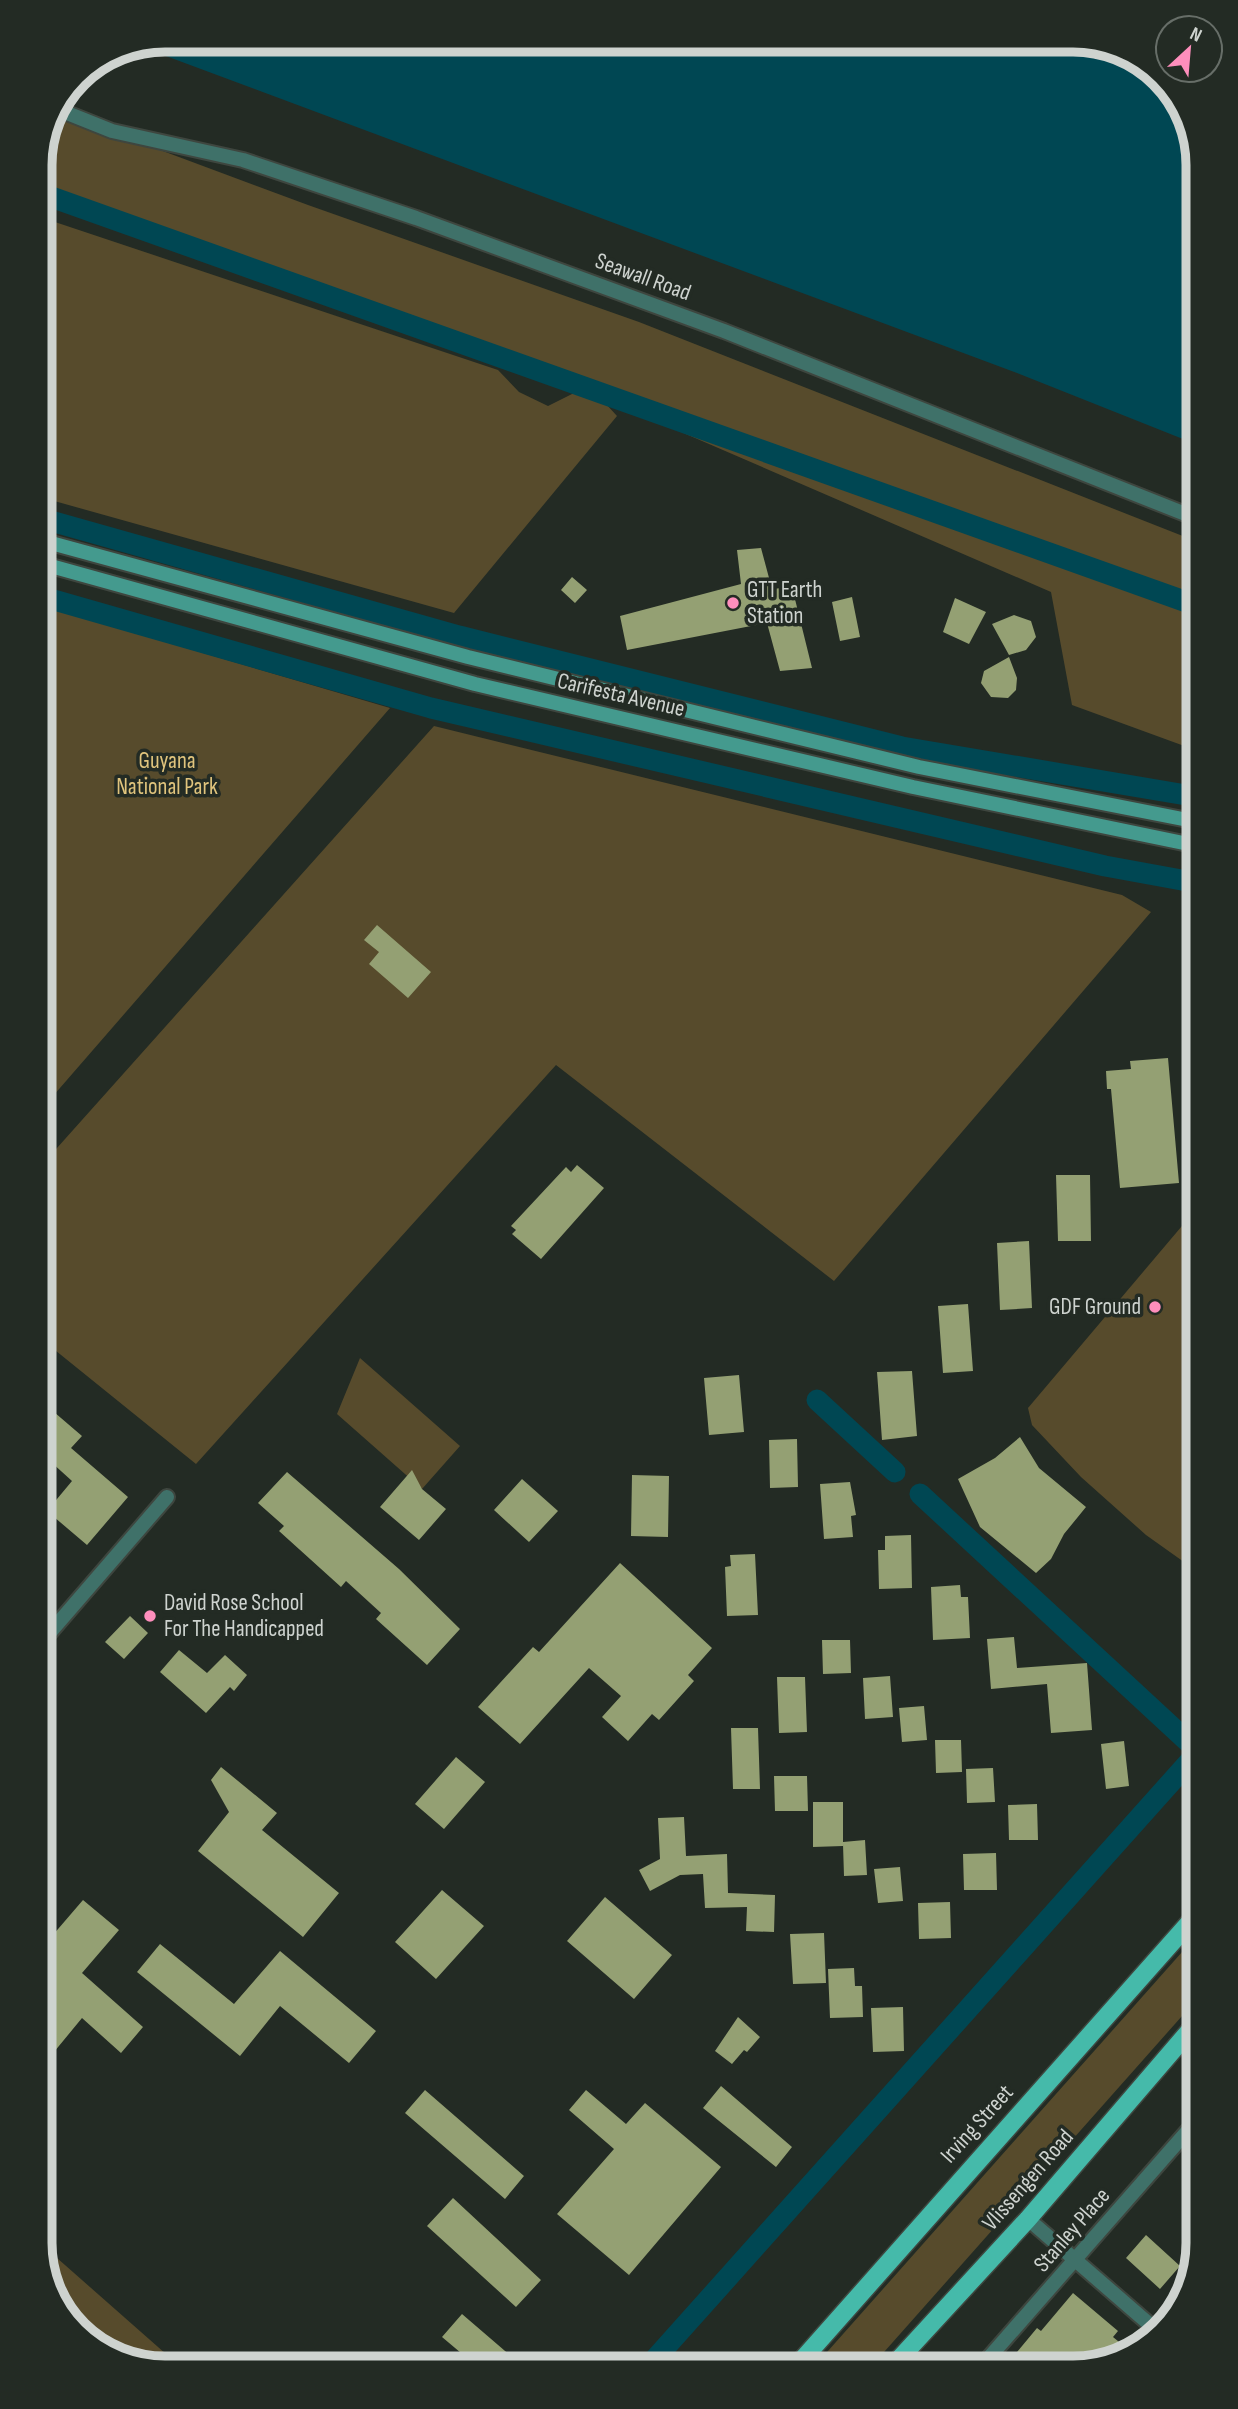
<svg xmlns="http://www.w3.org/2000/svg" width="1238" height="2409" viewBox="0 0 1238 2409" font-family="'Sofia Sans Condensed',sans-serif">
<rect width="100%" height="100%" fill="#232b24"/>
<path fill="#574b2c" d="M61,113L308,205L639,322L1198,542V751L1072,705L1051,592L665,425L606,404L617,416L454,613L40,497V217L498,370L519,392L548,406L574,393L40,200V158Z
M40,605L390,708L40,1111Z
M434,726L1122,895L1151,912L834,1281L556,1065L196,1464L40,1338V1167Z
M1198,1207V1572L1146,1535L1081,1477L1032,1425L1028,1408Z
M360,1358L460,1446L422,1489L337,1414Z
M1198,1934V1998L869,2369H812Z
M40,2243L183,2369H158L96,2347L50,2291Z"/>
<path fill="#004753" d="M166,40L1081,41L1148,66L1188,118L1198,166V445L1017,373L139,46Z"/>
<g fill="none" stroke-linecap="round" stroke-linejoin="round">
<path stroke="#004753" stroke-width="21" d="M40,193L1198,606
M40,518L459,636L902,747L1198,797
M40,596L431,708L1105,866L1198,883
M817,1400L895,1472
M920,1494L1198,1751
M646,2369L1198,1752"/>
</g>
<path fill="#94a073" d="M761,548L772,589L792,587L812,668L780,671L767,623L627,650L620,616L741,584L737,550Z
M572,577L587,590L575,603L561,590Z
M852,597L860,637L840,641L832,602Z
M955,598L986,612L969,644L943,632Z
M1014,615L1031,621L1036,637L1026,650L1009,655L992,624Z
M1009,657L1017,678L1016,690L1008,698L991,697L981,683L984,671Z
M377,925L431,972L408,998L369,964L379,952L364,940Z
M1168,1058L1179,1183L1120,1188L1111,1089H1107L1106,1071L1131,1069L1130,1061Z
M577,1165L604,1188L541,1259L512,1234L516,1230L511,1226L566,1167L571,1172Z
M1056,1175H1090L1091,1241H1058Z
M1029,1241L1032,1308L1000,1310L997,1243Z
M968,1304L973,1371L943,1373L938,1306Z
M912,1371L917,1436L882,1440L877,1372Z
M739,1375L744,1432L709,1435L704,1378Z
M40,1400L82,1436L71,1448L128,1497L87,1545L47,1511L72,1481L40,1452Z
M1020,1437L1039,1468L1086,1507L1064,1534L1051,1559L1036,1573L980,1527L958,1479L995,1458Z
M797,1439L798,1487L770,1488L769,1440Z
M412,1470L422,1489L446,1509L419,1540L380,1507Z
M287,1472L399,1569L460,1629L427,1665L376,1619L381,1613L346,1581L341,1587L279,1531L284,1526L258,1503Z
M632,1475L669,1476L668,1537L631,1536Z
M522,1479L558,1511L529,1542L494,1510Z
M850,1482L856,1515L851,1516L853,1537L824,1539L820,1484Z
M911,1535L912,1588L879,1589L878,1550H885V1536Z
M755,1554L758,1615L727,1616L725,1567L731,1566L730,1555Z
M620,1563L712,1648L688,1675L694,1681L659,1720L652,1714L628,1741L602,1717L621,1696L589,1668L520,1744L478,1707L533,1647L539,1652Z
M960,1585L961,1597H968L970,1638L933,1640L931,1587Z
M130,1616L148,1633L124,1659L105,1642Z
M1014,1637L1017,1668L1087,1663L1092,1730L1051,1733L1047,1684L991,1689L987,1639Z
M822,1640H850L851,1673L823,1674Z
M179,1650L207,1673L225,1655L247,1675L234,1691L230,1687L206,1713L160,1672Z
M890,1676L893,1717L865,1719L863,1678Z
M777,1677H805L807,1732L779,1733Z
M924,1706L927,1740L902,1742L899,1708Z
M731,1728H758L760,1789H733Z
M935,1740H961L962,1772L936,1773Z
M1124,1741L1129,1786L1106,1789L1101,1744Z
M456,1757L485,1782L444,1829L415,1804Z
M221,1767L277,1813L262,1830L339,1893L303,1937L198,1851L229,1812L211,1780Z
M993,1768L995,1802L967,1803L966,1769Z
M774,1776H807L808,1811H775Z
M813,1802H843V1842L865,1840L867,1875L844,1876L843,1844V1846L813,1847Z
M1037,1804L1038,1840H1009L1008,1805Z
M684,1817L686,1856L727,1854L728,1893L775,1895L774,1932L746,1931L747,1907L705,1908L703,1874L680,1875L650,1891L639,1870L660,1859L658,1818Z
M996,1853L997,1890H964L963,1854Z
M900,1867L903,1901L878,1903L874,1869Z
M442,1890L484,1926L436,1979L395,1942Z
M605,1897L672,1955L634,1999L567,1941Z
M83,1900L119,1930L82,1973L143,2027L121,2053L82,2018L40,2069V1950Z
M950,1902L951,1938L919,1939L918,1903Z
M824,1933L826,1983L793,1984L790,1934Z
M160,1944L234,2004L280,1951L376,2031L349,2063L280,2006L240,2056L137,1972Z
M854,1968L855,1986H862L863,2017L830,2018L828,1969Z
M903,2007L904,2051L873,2052L871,2008Z
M738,2017L760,2037L747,2052L744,2050L732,2064L715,2051Z
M721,2086L792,2147L776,2167L703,2108Z
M425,2090L524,2176L505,2199L405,2113Z
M586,2090L626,2124L645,2103L721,2167L629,2275L557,2214L614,2149L569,2110Z
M453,2198L541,2280L516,2307L427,2226Z
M1146,2235L1180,2266L1160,2289L1126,2258Z
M1073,2293L1118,2331L1113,2337L1130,2351L1120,2359L1072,2369H1003L1037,2328L1041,2331Z
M462,2314L526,2369H480L442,2337Z"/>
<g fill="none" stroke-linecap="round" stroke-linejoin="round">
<g stroke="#3e463f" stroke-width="18">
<path id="minor" d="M40,1644L167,1497
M1028,2219L1156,2330
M979,2369L1198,2119"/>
</g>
<g stroke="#3e463f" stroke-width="18">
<path id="tertiary" d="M62,111L112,131L243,160L416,218L724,331L1198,519"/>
</g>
<g stroke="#3e463f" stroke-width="18">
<path id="secondary" d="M40,540L468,657L919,767L1198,822
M40,563L475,684L913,787L1198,846"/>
</g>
<g stroke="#3e463f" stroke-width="21">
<path id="primary" d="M794,2369L1198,1913
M890,2369L1028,2219L1198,2021"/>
</g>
<use href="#minor" stroke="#3f7169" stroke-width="14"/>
<use href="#tertiary" stroke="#3f7169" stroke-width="14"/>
<use href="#secondary" stroke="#449a8e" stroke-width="14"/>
<use href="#primary" stroke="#45baaa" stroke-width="18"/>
</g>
<g fill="#fe8ebc" stroke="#232b24" stroke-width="2.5">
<circle cx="733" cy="603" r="7"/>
<circle cx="1155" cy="1307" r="7"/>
<circle cx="150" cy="1616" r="7"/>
</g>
<g text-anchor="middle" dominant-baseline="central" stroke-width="7" stroke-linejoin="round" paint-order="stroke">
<g font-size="23" fill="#ced3cf" stroke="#232b24">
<text transform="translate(643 277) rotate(20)">Seawall Road</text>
<text transform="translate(621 695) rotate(13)">Carifesta Avenue</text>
<text transform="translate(977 2124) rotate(-48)">Irving Street</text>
<text transform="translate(1028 2180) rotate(-49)">Vlissengen Road</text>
<text transform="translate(1072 2230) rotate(-49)">Stanley Place</text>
</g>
<g font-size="23" fill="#ced3cf" stroke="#232b24" text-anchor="start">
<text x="747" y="590">GTT Earth<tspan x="747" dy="26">Station</tspan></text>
<text x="1141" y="1307" text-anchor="end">GDF Ground</text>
<text x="164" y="1603">David Rose School<tspan x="164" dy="26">For The Handicapped</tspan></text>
</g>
<g font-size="23" fill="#e0c47d" stroke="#232b24">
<text x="167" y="761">Guyana<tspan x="167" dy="26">National Park</tspan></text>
</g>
</g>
<path d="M0 0H1238V2409H0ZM165 52H1073A113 113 0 0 1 1186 165V2243A113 113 0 0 1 1073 2356H165A113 113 0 0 1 52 2243V165A113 113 0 0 1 165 52Z" fill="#232b24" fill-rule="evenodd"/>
<path fill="none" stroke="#ced3cf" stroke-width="9" d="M165 52H1073A113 113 0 0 1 1186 165V2243A113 113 0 0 1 1073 2356H165A113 113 0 0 1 52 2243V165A113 113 0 0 1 165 52Z"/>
<g transform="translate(1189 49) rotate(26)"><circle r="33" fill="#232b24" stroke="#676e68" stroke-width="2"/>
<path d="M0-5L12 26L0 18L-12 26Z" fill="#fe8ebc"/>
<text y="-10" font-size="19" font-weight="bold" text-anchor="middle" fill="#ced3cf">N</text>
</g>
</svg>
